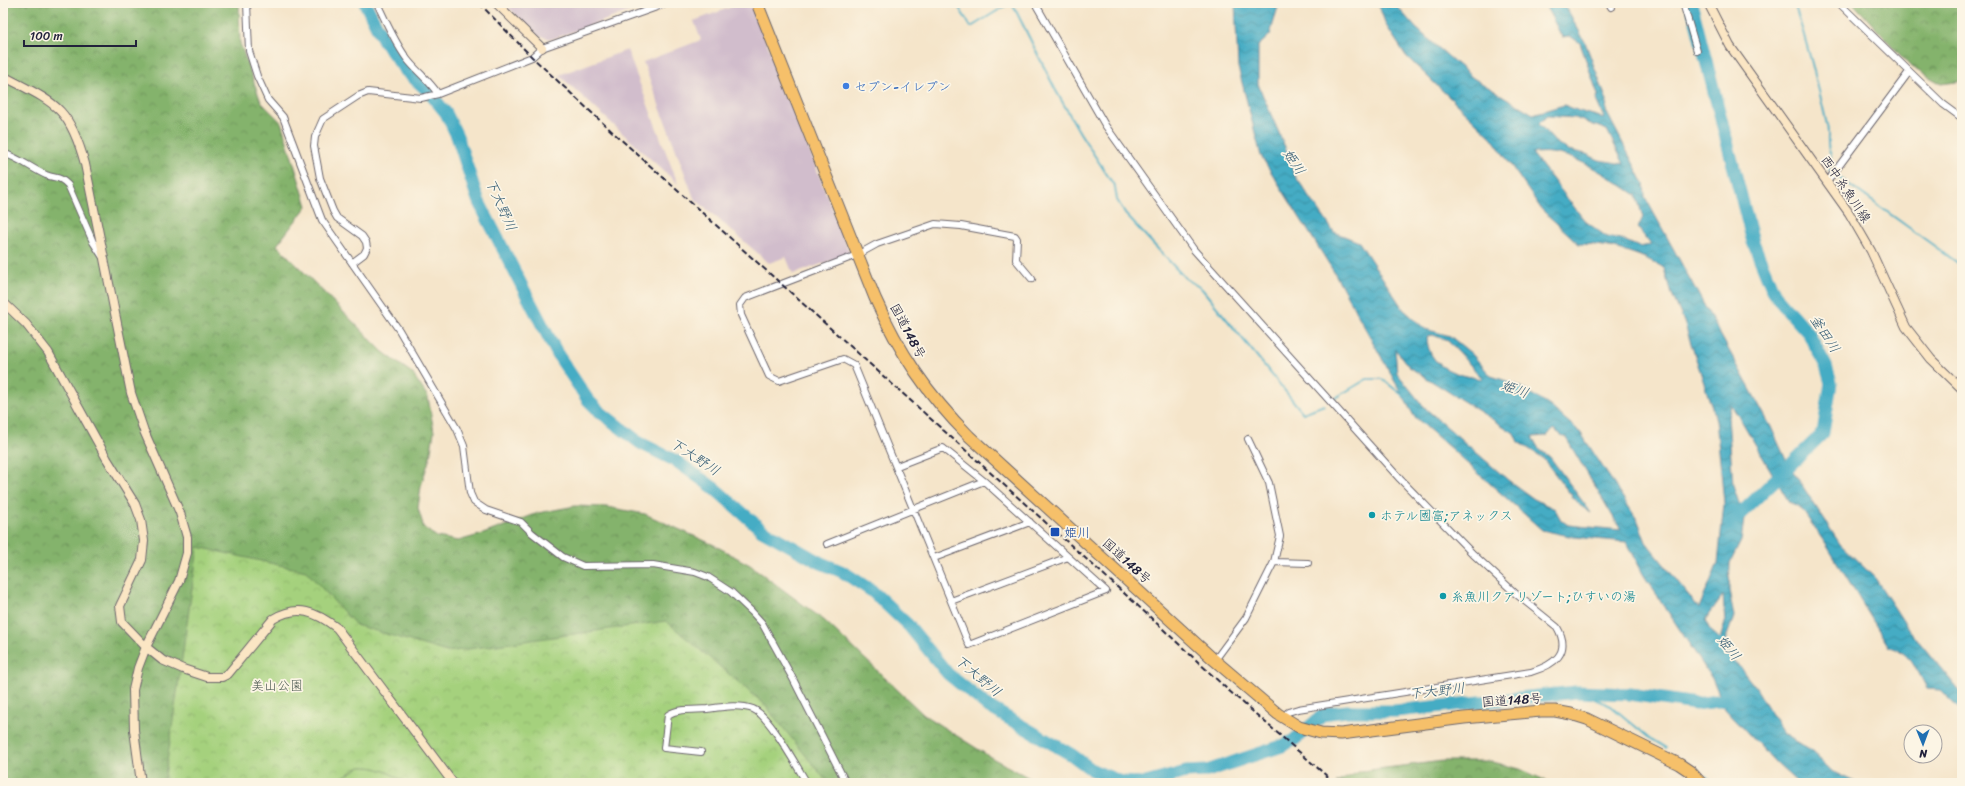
<svg xmlns="http://www.w3.org/2000/svg" width="1965" height="786" viewBox="0 0 1965 786" font-family="Sriracha,'Klee One',sans-serif">
<defs>
<pattern id="forest-crowns" width="20" height="18" patternUnits="userSpaceOnUse"><rect width="20" height="18" fill="#84b36c"/><path d="M2 6a3 3 0 1 1 6 0M12 15a3 3 0 1 1 6 0" fill="none" stroke="#6c915a"/></pattern>
<pattern id="park-crowns" width="20" height="18" patternUnits="userSpaceOnUse"><rect width="20" height="18" fill="#a5d17d"/><path d="M2 6a3 3 0 1 1 6 0M12 15a3 3 0 1 1 6 0" fill="none" stroke="#8eb36d"/></pattern>
<pattern id="water-waves" width="16" height="10" patternUnits="userSpaceOnUse"><rect width="16" height="10" fill="#44acc4"/><path d="M0 5q4-4 8 0t8 0" fill="none" stroke="#388ca0"/></pattern>
</defs>
<rect width="100%" height="100%" fill="#fcf5e5"/>
<filter id="ink" filterUnits="userSpaceOnUse"><feTurbulence type="fractalNoise" baseFrequency=".025" numOctaves="2"/><feDisplacementMap in="SourceGraphic" scale="8" xChannelSelector="R" yChannelSelector="G"/><feConvolveMatrix kernelMatrix="1 2 1 2 8 2 1 2 1" color-interpolation-filters="sRGB"/></filter>
<filter id="wash" filterUnits="userSpaceOnUse"><feTurbulence type="fractalNoise" baseFrequency=".012" numOctaves="4" result="noise"/><feDisplacementMap in="SourceGraphic" scale="16" xChannelSelector="R" yChannelSelector="G"/><feGaussianBlur stdDeviation="0.9" result="paint"/><feColorMatrix in="noise" values="0 0 0 0 0 0 0 0 0 0 0 0 0 0 0 0 0 1.4 0 .05"/><feComposite in="paint" operator="in"/></filter>
<g filter="url(#wash)">
<rect width="100%" height="100%" fill="#f5e5ca"/>
<path fill="#d1bdcc" d="M504,3H653L552,39L538,36Z
M742,3H751L850,254L793,274L786,257L769,263L694,198L643,62L701,40L694,21Z
M627,50L678,184L559,75Z"/>
<path fill="url(#forest-crowns)" stroke="#536a54" d="M3,3H239L240,43L261,102L281,122L307,206L277,245L383,352L412,373L428,397L434,432L430,457L421,486L418,508L424,528L437,537L458,541L483,534L538,513L575,506L607,507L645,514L714,545L750,565L825,621L924,715L992,758L1039,783H3Z
M1853,3H1962V81L1942,84L1911,67Z
M1443,761H1489L1520,769L1551,783H1336L1361,771Z"/>
<path fill="url(#park-crowns)" stroke="#647a5c" d="M198,547L306,571L356,625L447,652L666,621L763,703L828,783H164Z"/>
<path fill="#a5d17d" stroke="#647a5c" d="M360,767C378,766 391,773 406,783H333Z"/>
<path fill="url(#water-waves)" stroke="#336780" fill-rule="evenodd" d="M1235,3H1279L1270,35L1258,46V84L1288,154L1293,173L1334,232L1359,242L1403,309L1425,329L1450,336L1472,354L1491,376L1516,384L1550,406L1580,432L1638,521L1646,542L1699,608L1718,563L1724,503L1716,420L1684,322L1669,287L1664,268C1640,253 1608,244 1579,244L1542,210L1492,138L1406,56L1386,25L1379,6L1366,3H1394L1416,28L1473,78L1533,114L1564,105L1579,111L1604,118L1596,100L1598,95L1580,43L1570,36L1562,37L1544,3H1564L1585,42L1607,101L1606,111L1644,184L1645,197L1771,427L1787,462L1840,544L1875,578L1907,627L1962,694V712L1940,690L1927,689C1919,673 1909,650 1889,647L1827,546L1800,507L1789,502L1744,425L1731,405L1728,417L1733,485L1744,519L1741,541L1730,563L1729,590L1734,617L1723,646L1756,688L1784,734L1811,751L1833,772L1857,783H1798L1777,764L1725,709L1713,680L1643,574L1627,542L1574,537L1542,530L1414,416L1334,272L1261,156L1238,67ZM1547,116L1575,118L1607,130L1624,164L1599,160L1586,154L1568,150L1555,142L1539,124ZM1532,153C1538,153 1545,152 1551,153C1578,155 1614,180 1636,195L1643,217L1638,228L1651,245L1639,247L1621,239L1607,237L1585,221ZM1433,335L1448,341L1483,379C1456,375 1427,368 1427,336ZM1395,349L1409,367L1514,433L1518,442L1542,457L1578,504L1591,513L1550,457L1539,449L1532,437L1547,436L1553,429L1566,438L1621,530L1568,525L1561,520L1555,509L1534,499L1508,480L1424,407L1397,373ZM1723,595L1725,623L1720,639L1710,630L1705,620Z"/>
<g fill="none" stroke-linecap="round" stroke-linejoin="round">
<path stroke="#44acc4" stroke-width="2" d="M956,3L971,27L1010,3
M1012,3L1055,89L1080,133L1115,187L1117,200L1127,216L1185,278L1202,289L1303,413L1324,405
M1794,3C1807,43 1818,84 1827,125C1830,136 1825,145 1831,155L1829,170L1962,266
M1335,398L1367,379H1382L1406,398
M1578,692L1611,706L1648,737L1666,748
M1706,776L1713,783"/>
<path stroke="#44acc4" stroke-width="13" d="M365,3L384,41L405,70L428,91L446,113L457,136L478,200L524,290L558,355L588,400L599,411L640,443L676,461L714,488L762,530L821,563L843,572L872,591L909,626L948,674L989,707L1072,755L1092,770L1122,782L1137,783
M1691,3L1753,242L1771,286L1778,299L1809,334L1826,366L1831,383L1823,433L1733,521L1732,527
M1146,783L1186,772L1207,771L1282,746L1294,740L1322,716L1329,713L1348,711H1395L1576,692L1630,694L1696,704L1739,698"/>
</g>
</g>
<g filter="url(#ink)">
<g fill="none" stroke-linecap="round" stroke-linejoin="round">
<g stroke="#6c666d" stroke-width="8">
<path id="street" d="M247,3L249,51L257,76L268,100L283,117L322,220L399,330L457,429L464,446L470,493L474,502L486,510L521,522L532,533L563,557L583,566L653,565L695,572L708,577L731,592L752,612L762,623L792,677L846,783
M377,3C386,22 394,41 407,59C416,71 429,80 438,94
M1035,3L1105,125L1194,250L1400,479L1473,554L1516,594L1557,627C1572,653 1554,665 1531,672L1298,709L1288,712L1284,719
M1609,3L1611,7
M1683,3L1697,51
M1839,3L1943,104L1962,118
M3,153C19,158 31,168 46,175C56,179 60,176 68,185L93,242L102,256
M1827,182L1909,72
M352,263L364,254L367,248L366,242L362,236L337,218L333,211L320,178L314,146L315,137L323,119L358,96L368,92L421,98L438,94L532,57L542,48L668,3
M897,466L943,448L984,481L1106,591L969,645L854,365L843,359L779,381L769,376L741,315L740,305L745,298L857,255L877,244L935,224L961,226L1015,236L1017,239L1016,260L1032,279
M827,544L984,481
M934,558L1030,522
M1274,562L1308,563
M951,601L1068,557
M1215,660L1246,618L1274,562L1280,536L1269,483L1248,439
M701,752L664,748L668,715C678,708 695,710 707,709C722,707 739,704 753,709C769,715 797,767 807,783"/>
</g>
<g stroke="#6c666d" stroke-width="10">
<path id="secondary" d="M496,3L542,48
M1708,3L1730,46L1849,213L1871,251L1906,327L1931,359L1962,389
M3,76C54,103 69,105 85,164L131,393L144,431L180,513L187,537V553L179,581L146,647L138,668L133,690L134,730L141,783
M3,302L26,324L48,352L107,459L135,504L141,520L144,541L142,560L120,606L122,622L146,647L162,660L183,669L207,677H222L228,674L273,619C298,604 316,612 337,628L453,783"/>
</g>
<g stroke="#6c666d" stroke-width="13">
<path id="highway" d="M757,3L875,298C899,352 927,394 969,436L1212,658L1278,714L1299,727L1321,733L1341,734L1464,718L1541,711H1555L1571,714L1587,719L1679,764L1691,772L1701,783"/>
</g>
<use href="#street" stroke="#fff" stroke-width="6"/>
<use href="#secondary" stroke="#fbe6c4" stroke-width="8"/>
<use href="#highway" stroke="#f6c06b" stroke-width="11"/>
<path stroke="#22223b" stroke-width="2" stroke-dasharray="6 3" stroke-linecap="butt" d="M479,3L532,57L606,126L1135,603L1227,689L1328,777"/>
</g>
</g>
<circle fill="#3f7fe0" stroke="#fcf5e5" stroke-width="1.5" cx="846" cy="86" r="4"/>
<g fill="#0f9aa8" stroke="#fcf5e5" stroke-width="1.5">
<circle cx="1372" cy="515" r="4"/>
<circle cx="1443" cy="596" r="4"/>
</g>
<rect fill="#1a4fb4" stroke="#fcf5e5" stroke-width="1.5" x="1050" y="527" width="10" height="10" rx="2"/>
<g text-anchor="middle" dominant-baseline="central" stroke-width="3.5" stroke-linejoin="round" paint-order="stroke">
<g font-size="13" fill="#366cbe" stroke="#fcf5e5" text-anchor="start">
<text x="854" y="86">セブン-イレブン</text>
</g>
<g font-size="13" fill="#22223b" stroke="#fcf5e5">
<text transform="translate(1846 189) rotate(56)">西中糸魚川線</text>
<text transform="translate(908 331) rotate(62)">国道148号</text>
<text transform="translate(1127 561) rotate(42)">国道148号</text>
<text transform="translate(1512 700) rotate(-4)">国道148号</text>
</g>
<g font-size="13" fill="#0d838f" stroke="#fcf5e5" text-anchor="start">
<text x="1380" y="515">ホテル國富;アネックス</text>
<text x="1451" y="596">糸魚川クアリゾート;ひすいの湯</text>
</g>
<g font-size="13" fill="#164399" stroke="#fcf5e5" text-anchor="start">
<text x="1064" y="532">姫川</text>
</g>
<g font-size="13" fill="#49574f" stroke="#fcf5e5">
<text x="277" y="685">美山公園</text>
</g>
<g font-size="14" font-style="italic" fill="#305972" stroke="#fcf5e5">
<text transform="translate(1294 162) rotate(56)">姫川</text>
<text transform="translate(501 205) rotate(66)">下大野川</text>
<text transform="translate(1825 334) rotate(57)">釜田川</text>
<text transform="translate(1515 389) rotate(20)">姫川</text>
<text transform="translate(695 457) rotate(33)">下大野川</text>
<text transform="translate(1729 648) rotate(51)">姫川</text>
<text transform="translate(978 676) rotate(40)">下大野川</text>
<text transform="translate(1437 691) rotate(-6)">下大野川</text>
</g>
</g>
<rect width="1965" height="786" fill="none" stroke="#fcf5e5" stroke-width="16"/>
<g transform="translate(1923 744) rotate(179)"><circle r="19" fill="#fcf5e5" stroke="#a5a1a1"/>
<path d="M0-3L7 15L0 10L-7 15Z" fill="#1f6fb2"/>
<text y="-6" font-size="11" font-weight="bold" text-anchor="middle" fill="#22223b">N</text>
</g>
<path d="M24 40v6h112v-6" fill="none" stroke="#22223b" stroke-width="2"/>
<text x="30" y="40" font-size="12" fill="#22223b" stroke="#fcf5e5" stroke-width="3" paint-order="stroke">100 m</text>
</svg>
